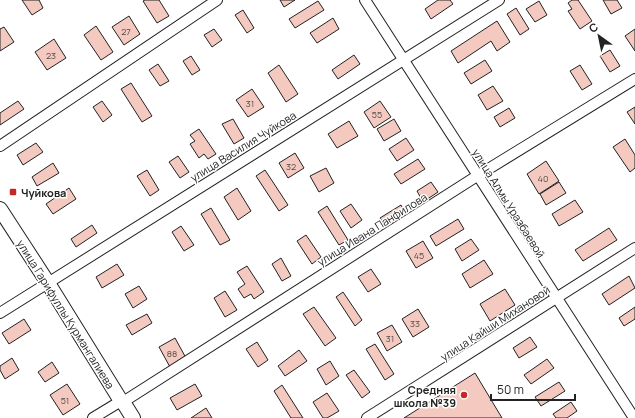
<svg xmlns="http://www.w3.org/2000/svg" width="635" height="418" viewBox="0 0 635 418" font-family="Manrope,sans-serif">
<rect width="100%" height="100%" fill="#fff"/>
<path fill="#f3c9c0" stroke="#222" d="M22,0H39L43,8L32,15Z
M145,0H159L169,16L157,23L143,1Z
M280,0H295L284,7Z
M438,0H450L453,4L431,19L425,9Z
M572,0H578L592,21L580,29L568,11L572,9L568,3Z
M603,0H617L622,8L611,14Z
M318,1L324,10L295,28L289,19Z
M539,1L547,15L535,22L526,9Z
M516,8L529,29L520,35L507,14Z
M243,10L254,28L247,33L235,15Z
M129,16L140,34L124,45L112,27Z
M333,18L339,29L317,43L310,33Z
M497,21L510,42L497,51L491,41L458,63L451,51Z
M96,26L113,52L101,60L84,35Z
M4,27L14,42L0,51V29Z
M214,29L222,40L212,47L204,35Z
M635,29V51L625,36Z
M54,39L66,58L47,70L35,52Z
M610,50L620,66L610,72L600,56Z
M354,55L360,64L338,79L332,70Z
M191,56L200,70L192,75L183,61Z
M485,60L492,71L471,84L464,73Z
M158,64L169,81L160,86L149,70Z
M279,65L298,94L286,102L268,73Z
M580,65L592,84L582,90L570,71Z
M131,83L152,116L142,122L121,89Z
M493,86L503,101L487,110L478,95Z
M252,89L264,107L248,117L236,100Z
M18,101L24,109L0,125V113Z
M102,101L112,115L103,122L93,107Z
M380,101L391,117L374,128L364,112Z
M635,107V124L627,112Z
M509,108L515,118L500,127L494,117Z
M233,119L244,138L234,144L222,124Z
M394,119L401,131L384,141L377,129Z
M349,121L358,136L337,148L328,134Z
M199,129L216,154L208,159L204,154L199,158L190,144L195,141L190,135Z
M406,138L414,150L397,161L389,149Z
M625,139L635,155V168L630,172L613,147Z
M36,143L43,152L23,165L17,155Z
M295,153L304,168L288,178L279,163Z
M178,156L189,172L180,178L169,162Z
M418,159L425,169L401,184L394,174Z
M546,161L559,181L539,194L527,174Z
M53,163L59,173L37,186L32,177Z
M326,168L334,183L319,192L310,176Z
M147,170L159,190L150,196L137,176Z
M265,170L288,205L279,211L256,176Z
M431,182L438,192L423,202L417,191Z
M559,182L566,193L546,205L540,194Z
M69,188L76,199L53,214L46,204Z
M237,188L251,211L238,220L224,197Z
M575,200L583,212L559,226L552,214Z
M351,204L362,220L351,228L340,211Z
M401,205L408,218L388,230L380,218Z
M327,206L348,240L339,245L318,212Z
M211,208L230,240L220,245L201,214Z
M458,219L464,229L436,246L430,236Z
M92,225L97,233L76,247L71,239Z
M181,226L194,245L184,251L172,232Z
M609,228L617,240L583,261L575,250Z
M306,235L321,257L312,264L297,241Z
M471,239L479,250L462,261L455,249Z
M423,241L433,258L416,268L406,251Z
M281,258L291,276L282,281L272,264Z
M484,260L493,274L470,288L462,274Z
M117,264L124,275L102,288L96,277Z
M247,266L264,292L254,299L251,294L244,298L238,289L245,284L237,272Z
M371,269L381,284L368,292L358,277Z
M629,276L635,288L609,305L602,294Z
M139,286L147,299L133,308L125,294Z
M505,289L515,305L490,321L480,304Z
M225,291L237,310L225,317L214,298Z
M343,292L362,320L355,326L336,297Z
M314,307L336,338L325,346L303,314Z
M635,307V319L624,326L619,318Z
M418,309L429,327L413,337L402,319Z
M147,314L152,323L132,335L126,325Z
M24,319L31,330L9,344L2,333Z
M392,325L402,342L387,351L377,333Z
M530,337L537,347L519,358L513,348Z
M175,338L186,358L170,367L159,347Z
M257,342L268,360L258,367L246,349Z
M375,344L394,374L385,380L366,349Z
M299,350L307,361L285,376L278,366Z
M12,358L19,370L5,379L0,370V366Z
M547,359L554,368L531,384L524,375Z
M330,361L339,376L326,385L317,369Z
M52,362L59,373L45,382L38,372Z
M354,370L370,392L362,398L346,375Z
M475,373L502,418H404Z
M559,382L565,391L541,406L535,397Z
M67,384L80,404L63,415L50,395Z
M195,384L202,396L177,410L170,398Z
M282,385L303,418H291L274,391Z
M327,393L339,411L327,418H323L313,402Z
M571,402L577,411L567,418H556L553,414Z
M206,408L212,418H191Z"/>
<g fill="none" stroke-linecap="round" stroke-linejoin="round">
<g stroke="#222" stroke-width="12">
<path id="street" d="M365,0L634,418
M0,146L217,0
M0,313L499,0
M123,402L477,176L635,79
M93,418L121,401
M367,418L635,248"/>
</g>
<g stroke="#222" stroke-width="16">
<path id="secondary" d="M0,209L48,283L121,401L123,402L133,418"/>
</g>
<use href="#street" stroke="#fff" stroke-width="10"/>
<use href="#secondary" stroke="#fff" stroke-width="14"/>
</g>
<g fill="#c62828" stroke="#fff" stroke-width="1.5">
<rect x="9" y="188" width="8" height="8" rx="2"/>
<circle cx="464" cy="395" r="4"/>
</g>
<g text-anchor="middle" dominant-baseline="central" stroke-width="3" stroke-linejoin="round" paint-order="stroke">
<g font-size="9" fill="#564c4a">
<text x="126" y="31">27</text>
<text x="51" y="55">23</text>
<text x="250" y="103">31</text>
<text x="377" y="114">55</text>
<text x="291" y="166">32</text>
<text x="543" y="178">40</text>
<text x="419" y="255">45</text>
<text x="415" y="323">33</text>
<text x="390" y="338">31</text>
<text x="172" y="353">88</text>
<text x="65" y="400">51</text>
</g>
<g font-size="11" fill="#222" stroke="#fff">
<text transform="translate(243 146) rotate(-32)">улица Василия Чуйкова</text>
<text transform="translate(509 203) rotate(58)">улица Алмы Уразбаевой</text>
<text transform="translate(372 229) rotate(-32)">улица Ивана Панфилова</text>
<text transform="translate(66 314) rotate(58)">улица Гарифуллы Курмангалиева</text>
<text transform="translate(495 323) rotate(-33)">улица Кайши Михановой</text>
</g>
<g font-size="11" font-weight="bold" fill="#222" stroke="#fff" text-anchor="start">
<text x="21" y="192">Чуйкова</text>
<text x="456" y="389" text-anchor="end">Средняя<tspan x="456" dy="13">школа №39</tspan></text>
</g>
</g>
<g transform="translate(599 36) rotate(327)" stroke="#ffffff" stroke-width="3" paint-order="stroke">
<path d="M0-3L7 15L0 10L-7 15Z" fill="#222222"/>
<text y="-6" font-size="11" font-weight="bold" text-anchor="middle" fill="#222222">С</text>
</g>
<path d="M491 394v6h84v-6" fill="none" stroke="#222222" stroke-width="2"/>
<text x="497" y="394" font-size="12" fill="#222222" stroke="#ffffff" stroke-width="3" paint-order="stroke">50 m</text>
</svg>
